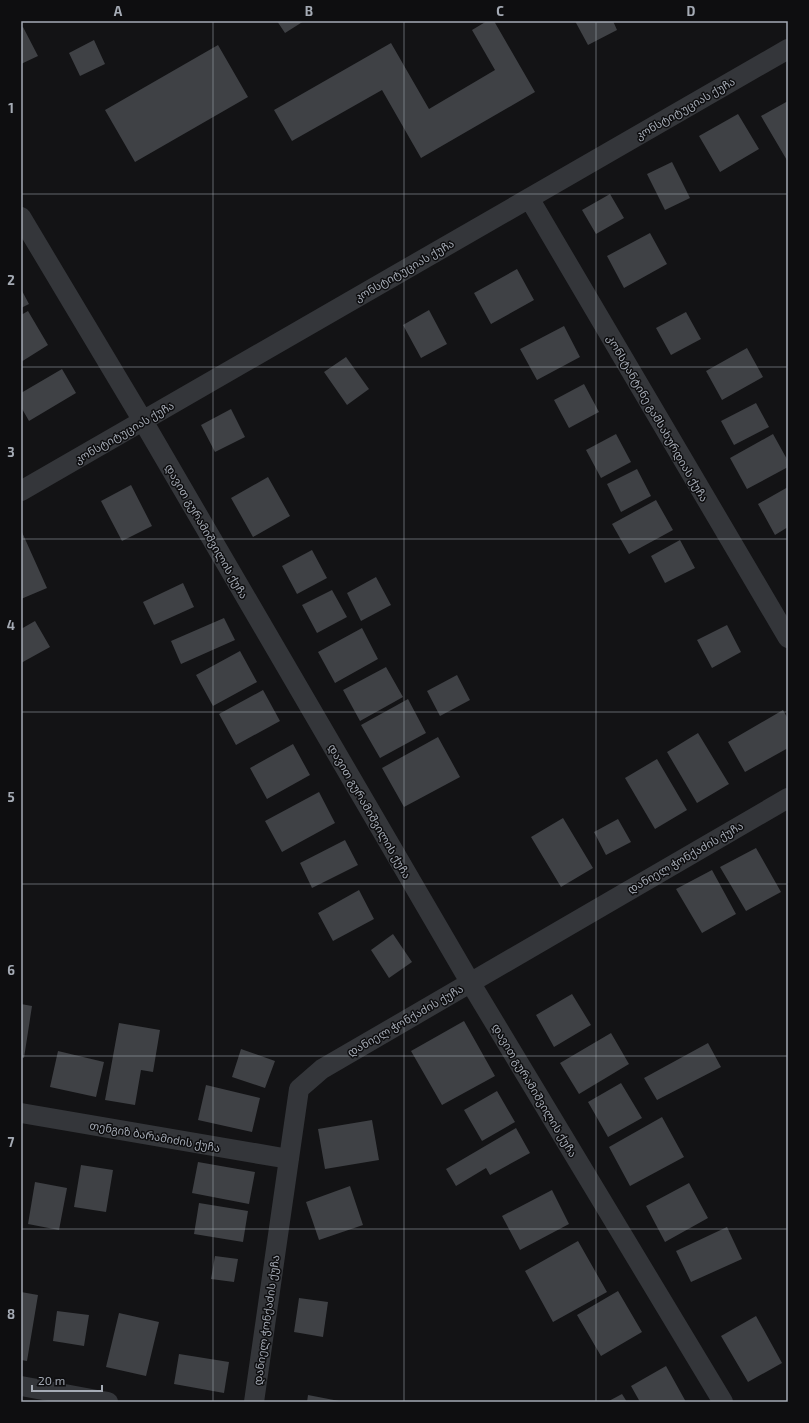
<svg xmlns="http://www.w3.org/2000/svg" width="809" height="1423" viewBox="0 0 809 1423" font-family="'Exo 2','Noto Sans Georgian',sans-serif">
<rect width="100%" height="100%" fill="#131315"/>
<path fill="#3f4145" d="M277,21H304L285,33Z
M487,21H494L535,92L421,158L382,90L292,141L274,110L391,43L429,109L495,70L472,30Z
M575,21H613L617,30L588,45Z
M23,27L38,56L21,64V28Z
M94,40L105,64L80,76L69,53Z
M218,45L248,97L135,162L105,110Z
M788,101V162L761,116Z
M738,114L759,149L720,172L699,136Z
M672,162L690,198L665,210L647,174Z
M610,194L624,218L596,234L582,210Z
M650,233L667,264L624,288L607,256Z
M517,269L534,300L491,324L474,293Z
M21,289L29,304L21,308Z
M429,310L447,344L421,358L403,325Z
M28,311L48,345L21,362V315Z
M686,312L701,339L671,355L656,328Z
M564,326L580,357L537,380L520,349Z
M747,348L763,377L722,400L706,371Z
M346,357L369,389L347,405L324,372Z
M62,369L76,393L29,421L21,407V393Z
M584,384L599,412L569,428L554,400Z
M756,403L769,427L734,445L721,421Z
M231,409L245,437L215,452L201,425Z
M616,434L631,462L601,478L586,450Z
M773,434L788,461V467L747,489L730,458Z
M637,469L651,496L621,512L607,484Z
M268,477L290,516L253,537L231,498Z
M131,485L152,526L122,541L101,501Z
M788,487V527L775,535L758,504Z
M656,500L673,530L629,554L612,524Z
M21,530L47,588L21,599Z
M680,540L695,568L665,583L651,556Z
M312,550L327,578L297,594L282,566Z
M376,577L391,605L361,621L347,593Z
M183,583L194,607L154,625L143,602Z
M332,590L347,617L317,633L302,605Z
M224,618L235,640L181,664L171,641Z
M35,621L50,647L21,663V629Z
M727,625L741,652L712,668L697,640Z
M362,628L378,659L335,683L318,652Z
M240,651L257,682L213,706L196,675Z
M386,667L403,697L360,721L343,690Z
M457,675L470,700L440,716L427,691Z
M263,690L280,721L236,745L219,714Z
M408,699L426,733L380,758L361,725Z
M783,710L788,719V748L745,772L728,742Z
M698,733L729,784L697,803L667,752Z
M438,737L460,777L404,807L382,768Z
M293,744L310,775L267,799L250,768Z
M657,759L687,810L655,829L625,778Z
M319,792L335,823L282,852L265,821Z
M563,818L593,868L561,887L531,837Z
M618,819L631,842L606,855L594,832Z
M345,840L358,865L312,888L300,863Z
M756,848L781,892L746,911L720,867Z
M712,870L736,914L702,933L676,889Z
M359,890L374,919L333,941L318,913Z
M393,934L412,962L389,978L371,950Z
M572,994L591,1025L554,1047L536,1015Z
M21,1004L32,1006L24,1058L21,1057Z
M464,1021L495,1076L442,1105L411,1051Z
M119,1023L160,1030L153,1072L141,1070L135,1105L105,1100Z
M611,1033L629,1064L579,1094L560,1063Z
M708,1043L721,1067L657,1100L644,1078Z
M241,1049L275,1061L265,1088L232,1077Z
M58,1051L104,1062L96,1097L50,1087Z
M621,1083L642,1118L608,1137L588,1102Z
M206,1085L260,1098L252,1132L198,1120Z
M497,1091L515,1122L482,1141L464,1110Z
M662,1117L684,1157L630,1186L609,1147Z
M372,1120L379,1160L325,1169L318,1129Z
M516,1128L530,1153L490,1175L486,1168L456,1186L446,1169Z
M198,1162L255,1172L249,1204L192,1193Z
M81,1165L113,1170L106,1212L74,1207Z
M35,1182L67,1188L59,1230L28,1224Z
M689,1183L708,1218L665,1242L646,1206Z
M350,1186L363,1225L319,1240L306,1202Z
M552,1190L569,1224L520,1250L502,1216Z
M199,1203L248,1211L243,1242L194,1234Z
M727,1227L742,1259L691,1282L676,1251Z
M578,1241L607,1292L553,1322L525,1271Z
M215,1256L238,1259L234,1282L211,1279Z
M618,1291L642,1332L601,1356L577,1315Z
M21,1292L38,1295L27,1361L21,1360Z
M299,1298L328,1302L323,1337L294,1332Z
M57,1311L89,1315L84,1346L53,1341Z
M119,1313L159,1322L146,1376L106,1367Z
M756,1316L782,1363L748,1382L721,1336Z
M179,1354L229,1362L224,1393L174,1384Z
M666,1366L686,1402H640L631,1386Z
M622,1394L627,1402H607Z
M308,1395L339,1401L338,1402H307Z"/>
<g fill="none" stroke-linecap="round" stroke-linejoin="round">
<path stroke="#34363a" stroke-width="20" d="M529,198L788,638
M21,217L143,421L470,982L723,1402
M21,491L788,49
M21,1113L289,1159
M21,1386L108,1402
M254,1402L299,1089L322,1069L788,798"/>
</g>
<path fill="none" stroke="#a5abb5" stroke-width="1" stroke-opacity="0.55" d="M213,21V1402M404,21V1402M596,21V1402M21,194H788M21,367H788M21,539H788M21,712H788M21,884H788M21,1056H788M21,1229H788"/>
<g text-anchor="middle" dominant-baseline="central" stroke-width="3" stroke-linejoin="round" paint-order="stroke">
<g font-size="11" fill="#a5abb5" stroke="#0e0e10">
<text transform="translate(685 108) rotate(-30)">კონსტიტუციას ქუჩა</text>
<text transform="translate(404 270) rotate(-30)">კონსტიტუციას ქუჩა</text>
<text transform="translate(658 418) rotate(60)">კონსტანტინე გამსახურდიას ქუჩა</text>
<text transform="translate(124 432) rotate(-30)">კონსტიტუციას ქუჩა</text>
<text transform="translate(207 531) rotate(60)">დავით გურამიშვილის ქუჩა</text>
<text transform="translate(370 811) rotate(60)">დავით გურამიშვილის ქუჩა</text>
<text transform="translate(685 857) rotate(-30)">დანიელ ჭონქაძის ქუჩა</text>
<text transform="translate(405 1020) rotate(-30)">დანიელ ჭონქაძის ქუჩა</text>
<text transform="translate(535 1090) rotate(59)">დავით გურამიშვილის ქუჩა</text>
<text transform="translate(155 1136) rotate(10)">თენგიზ ბარამიძის ქუჩა</text>
<text transform="translate(266 1320) rotate(-82)">დანიელ ჭონქაძის ქუჩა</text>
</g>
</g>
<rect width="809" height="1423" fill="none" stroke="#0e0e10" stroke-width="44"/>
<path d="M32 1385v6h70v-6" fill="none" stroke="#a5abb5" stroke-width="2"/>
<text x="38" y="1385" font-size="12" fill="#a5abb5" stroke="#0e0e10" stroke-width="3" paint-order="stroke">20 m</text>
<rect x="22" y="22" width="765" height="1379" fill="none" stroke="#a5abb5" stroke-width="1.5"/>
<g font-size="13" text-anchor="middle" font-weight="bold" fill="#a5abb5">
<text x="118" y="16">A</text>
<text x="309" y="16">B</text>
<text x="500" y="16">C</text>
<text x="691" y="16">D</text>
<text x="11" y="113">1</text>
<text x="11" y="285">2</text>
<text x="11" y="457">3</text>
<text x="11" y="630">4</text>
<text x="11" y="802">5</text>
<text x="11" y="975">6</text>
<text x="11" y="1147">7</text>
<text x="11" y="1319">8</text>
</g>
</svg>
